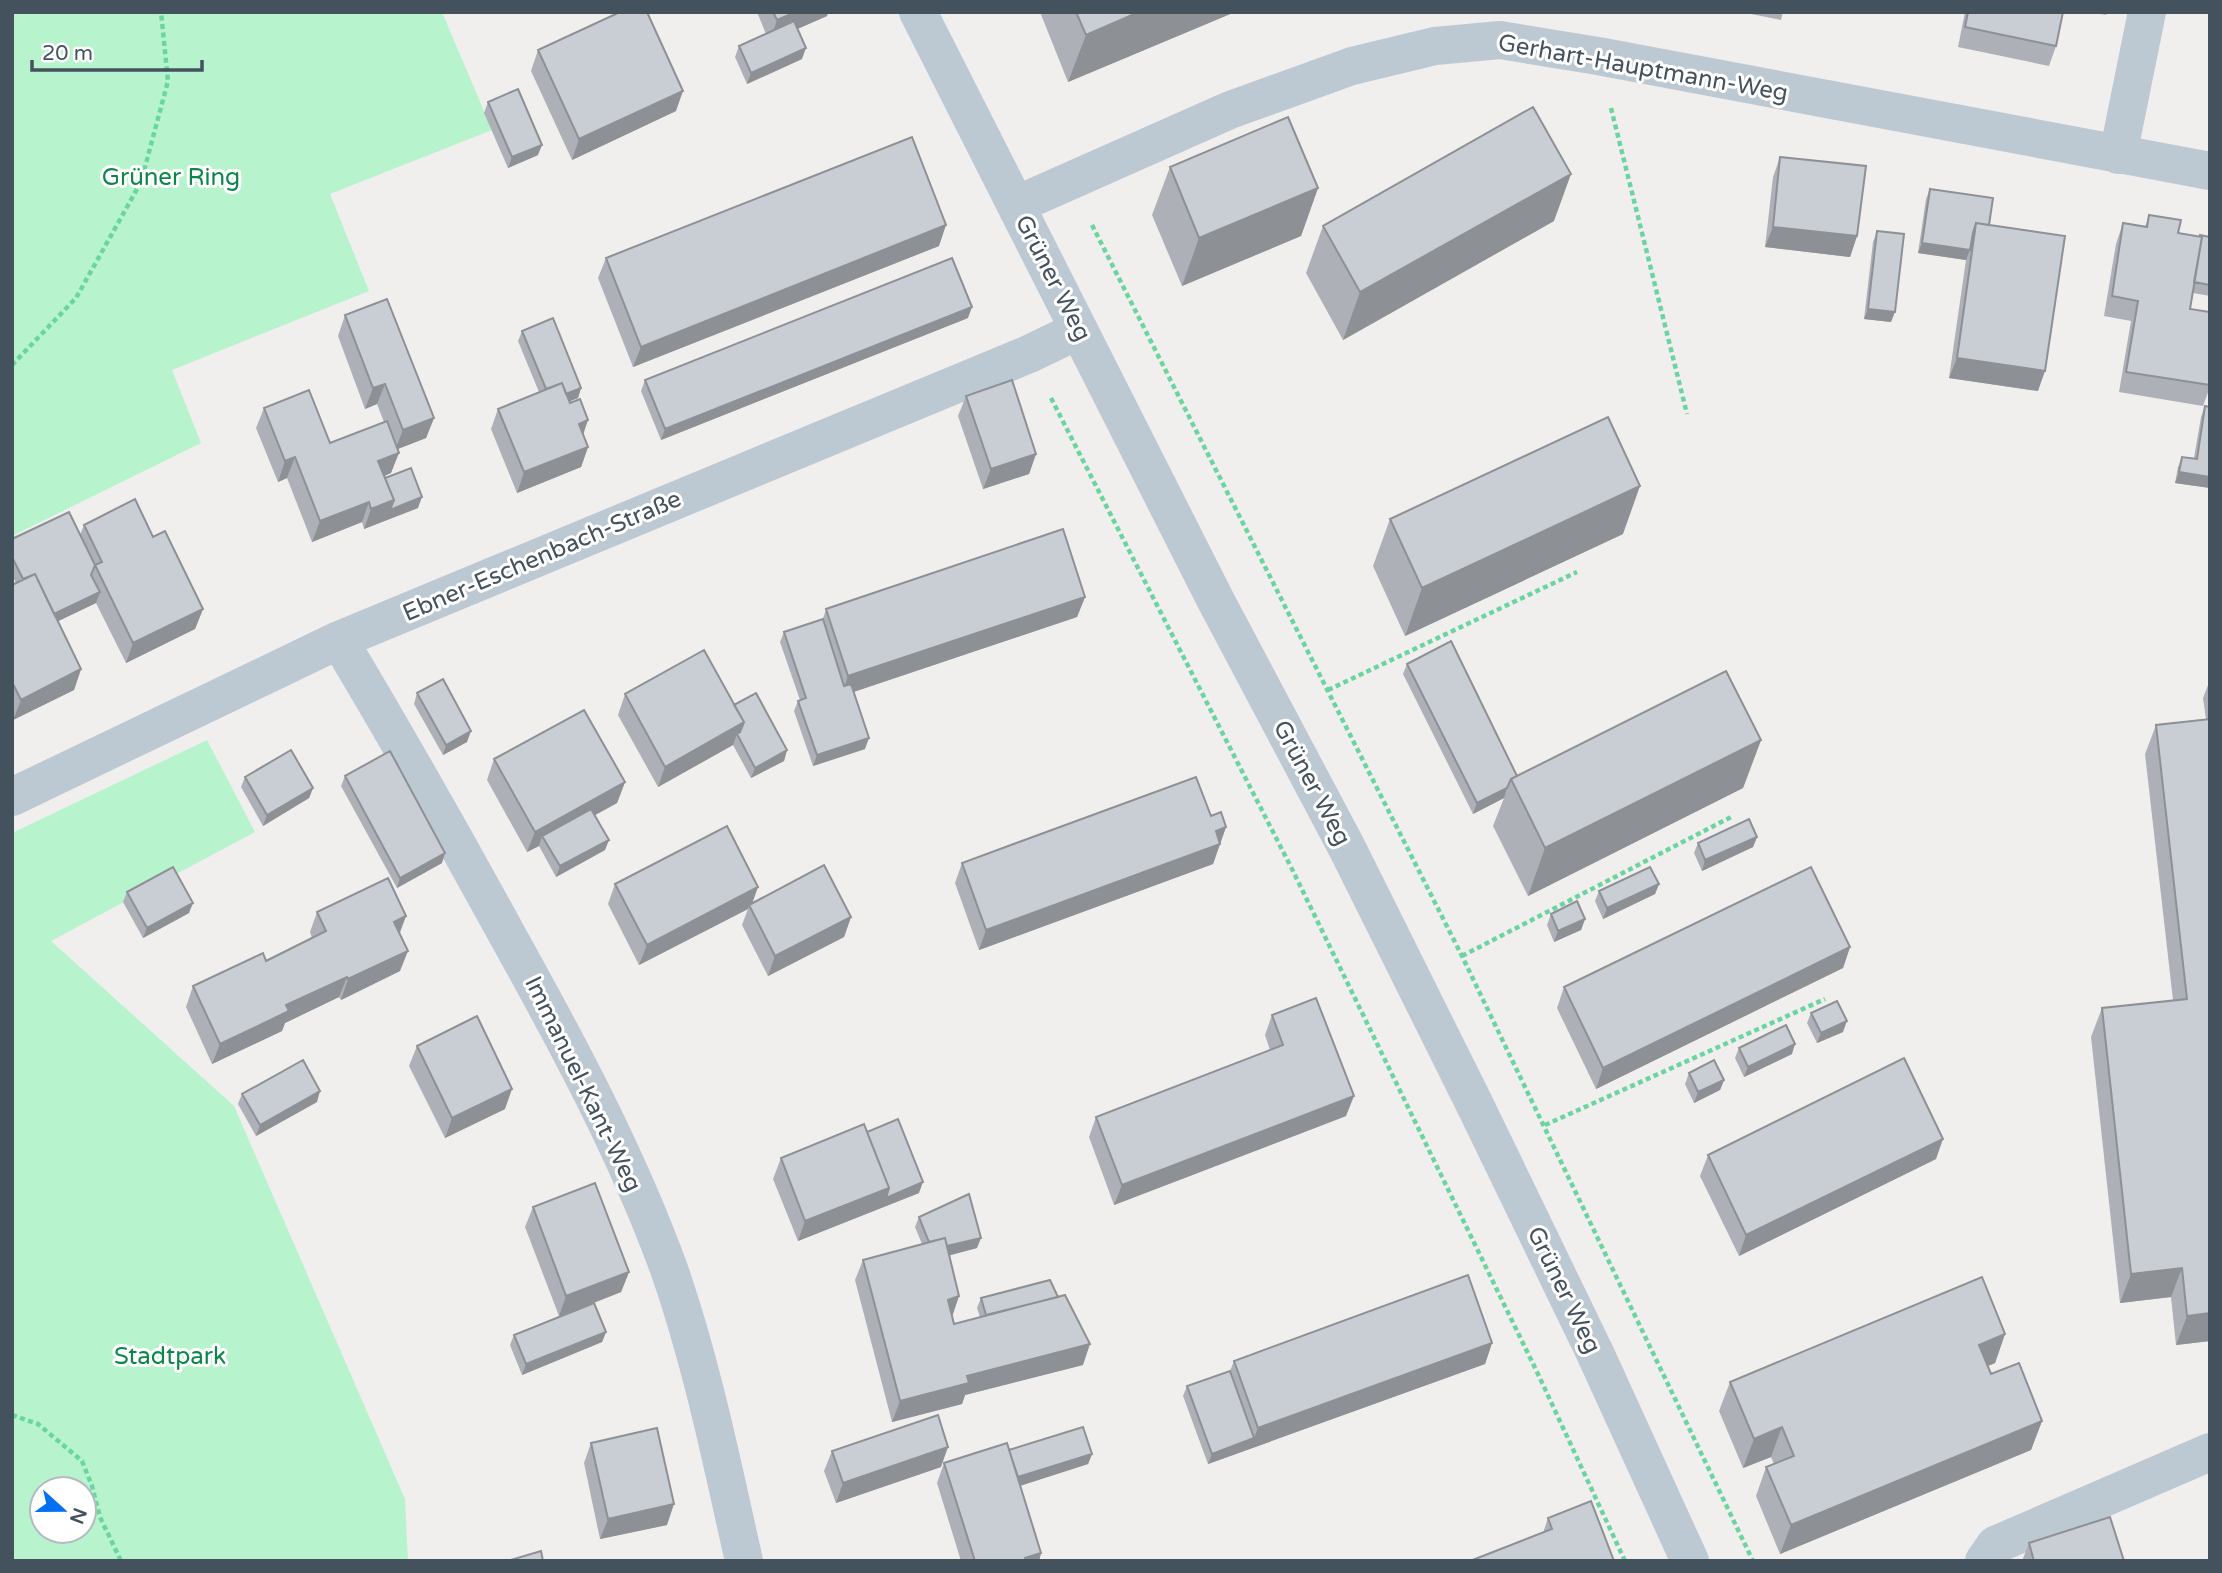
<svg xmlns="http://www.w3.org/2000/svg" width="2222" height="1573" viewBox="0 0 2222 1573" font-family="'Varela Round',sans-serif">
<rect width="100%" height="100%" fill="#f1eeee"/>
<path fill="#b7f4ce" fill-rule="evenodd" d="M12,12H442L492,130L330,194L369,291L172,370L201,443L12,536Z
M207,740L255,832L51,941L234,1106L405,1499L408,1561H12V833ZM42,1489H84V1531H42Z"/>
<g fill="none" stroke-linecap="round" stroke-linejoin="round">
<path stroke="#6bd5a0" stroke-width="4.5" stroke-dasharray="5 3.5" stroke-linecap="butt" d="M1611,108L1687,414
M1092,225L1462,956L1753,1561
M12,365L76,298L141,182L168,81L161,12
M1051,398L1292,869L1538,1374L1625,1561
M1328,690L1577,572
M1462,956L1733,816
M1545,1125L1825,999
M12,1415L38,1424L82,1461L92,1486L100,1517L121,1561"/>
<path stroke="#bdc9d2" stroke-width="38" d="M918,12L1215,599L1347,848L1473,1101L1595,1353L1690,1561
M2118,155L2147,12
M1016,205L1230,110L1352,66L1435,46L1500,40L1598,56L2210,171
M339,640C398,739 455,839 510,940C569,1046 627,1154 669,1269C702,1364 722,1463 744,1561
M12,797L339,640L1029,354L1079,330
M1984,1561L1995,1545L2210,1452"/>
</g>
<path fill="#adb0b6" d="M757,12H828L827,16L797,29L802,59L747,84L735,57L739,46L766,34Z
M1040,12H1235L1068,82Z
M1741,12H1783L1781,20Z
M1965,12H2063L2056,46L2049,66L1958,47Z
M2089,12H2107L2106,15Z
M538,50L676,111L572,160L531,71Z
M488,102L538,155L508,168L484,113Z
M1780,157L1857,236L1850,257L1765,247L1773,177Z
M1170,167L1318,188L1301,236L1182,286L1152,215Z
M1930,189L1989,225L2038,391L1949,378L1966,260L1918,253L1926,199Z
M2149,215L2178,233L2200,237H2210V296L2193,293L2190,309L2210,312V387L2203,406L2119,392L2131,321L2104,316L2116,244L2123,223L2145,227Z
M1554,221L1343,340L1306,273L1323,226Z
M1877,231L1891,322L1864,319L1873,242Z
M939,246L633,367L598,278L606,258Z
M345,315L434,418L426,438L398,449L391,473L384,476L385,478L418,508L364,529L362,522L312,542L287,478L278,482L256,428L264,408L330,443L384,422L377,404L365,409L338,336Z
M968,318L661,440L641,391L645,380Z
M522,331L581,388L578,398L569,401L588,447L581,467L517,493L491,429L498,409L539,392L518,341Z
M966,396L1036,454L1029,474L983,489L958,416Z
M2205,406L2210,407V488L2175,483L2178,467L2182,457L2194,458L2201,417Z
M1390,519L1623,534L1405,636L1373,566Z
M84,525L153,537L203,609L195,629L126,663L96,603L58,621L81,669L74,690L13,720L12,718V585L16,583L12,575V539L80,535Z
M1085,597L1077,617L854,692L865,749L813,766L794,711L798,701L800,700L780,642L784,632L823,619L826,609Z
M1407,664L1517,776L1761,740L1743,788L1528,896L1493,826L1504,798L1473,814L1403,674Z
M2210,680V1341L2176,1345L2171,1297L2120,1303L2091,1037L2102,1008L2173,1000L2145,754L2156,725L2206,719L2203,698Z
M417,693L467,742L443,755L414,704Z
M625,694L734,705L787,750L784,761L751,778L733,745L658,787L618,715Z
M494,759L625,782L617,803L595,815L605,850L556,877L539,846L527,852L487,780Z
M345,776L442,863L397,888L341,786Z
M245,777L313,788L309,798L263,826L241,787Z
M1211,816L1226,827L1213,864L979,950L955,883L962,863Z
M1757,837L1753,847L1702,871L1694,853L1698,843Z
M615,884L752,903L851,917L844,937L768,976L742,925L748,909L639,965L608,904Z
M1659,884L1655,894L1603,919L1595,901L1599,891Z
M127,892L189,913L143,938L123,902Z
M317,912L406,916L400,933V971L341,1000L339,997L285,1023L282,1031L212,1064L186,1007L193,986L266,961L312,938L310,932Z
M1551,914L1585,919L1581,930L1554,942L1547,925Z
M1850,947L1843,968L1596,1089L1557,1008L1564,987Z
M1811,1013L1843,1032L1817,1043L1807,1023Z
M1272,1015L1346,1116L1114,1205L1089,1137L1096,1117L1270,1050L1265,1035Z
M417,1046L505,1109L445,1138L409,1066Z
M1739,1048L1792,1054L1744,1077L1735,1058Z
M1689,1073L1724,1080L1720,1090L1694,1103L1685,1084Z
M242,1094L317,1102L256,1136L238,1104Z
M867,1132L919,1193L798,1241L773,1179L781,1158Z
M1708,1155L1936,1159L1739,1256L1700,1176Z
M533,1207L629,1272L621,1292L594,1303L606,1332L602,1342L522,1375L510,1345L514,1335L559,1316L525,1227Z
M919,1217L977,1248L949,1255L959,1296L952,1316L954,1324L980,1317L977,1308L981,1298L1083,1365L965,1395L962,1404L892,1422L855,1280L863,1260L922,1244L915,1227Z
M2005,1334L1995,1363L1988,1366L1991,1374L2042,1421L2031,1450L1780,1554L1756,1496L1766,1467L1774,1464L1771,1457L1743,1468L1719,1411L1730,1382Z
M1492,1343L1485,1364L1208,1464L1183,1396L1187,1386L1230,1371L1234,1361Z
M591,1443L667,1525L600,1539L584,1463Z
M1009,1450L1092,1454L1088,1464L1020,1486L1041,1553L1039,1561H961L937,1483L944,1463Z
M832,1451L941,1467L836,1503L824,1471Z
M1548,1518L1614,1561L1543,1533Z
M2029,1543L2124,1561H2022Z"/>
<path fill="#8d9094" d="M796,12H828L827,16L770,41L777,20Z
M1139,12H1235L1068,82L1086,35Z
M806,48L802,59L747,84L751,73Z
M683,91L676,111L572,160L579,139Z
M542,145L538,155L508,168L512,157Z
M1571,174L1554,221L1343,340L1360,292Z
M1318,188L1301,236L1182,286L1199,238Z
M946,225L939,246L633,367L641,347Z
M1773,227L1857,236L1850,257L1765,247Z
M1922,243L1970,250L1966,260L1918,253Z
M972,307L968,318L661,440L665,429Z
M1868,309L1895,312L1891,322L1864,319Z
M1957,358L2045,371L2038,391L1949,378Z
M385,384L377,404L365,409L373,388Z
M581,388L578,398L556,407L560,396Z
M434,418L426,438L395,450L403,430Z
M588,420L581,441L579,424Z
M588,447L581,467L517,493L524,472Z
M399,453L391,473L371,482L378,461Z
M1036,454L1029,474L983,489L991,469Z
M295,457L287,478L278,482L285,461Z
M2179,472L2210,477V488L2175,483Z
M1640,486L1623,534L1405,636L1422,588Z
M422,497L418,508L387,520L390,510Z
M394,500L387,520L364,529L371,509Z
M369,502L362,522L312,542L320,521Z
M100,592L96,603L44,628L48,618Z
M1085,597L1077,617L841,696L848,676Z
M203,609L195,629L126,663L133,643Z
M81,669L74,690L13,720L21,700Z
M744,722L739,737L737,734L733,745L658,787L665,767Z
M471,731L467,742L443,755L446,745Z
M869,738L865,749L813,766L817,755Z
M1761,740L1743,788L1528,896L1545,848Z
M787,750L784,761L751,778L755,768Z
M625,782L617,803L546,842L542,836L539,846L527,852L535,832Z
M313,788L309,798L263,826L267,815Z
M1507,788L1504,798L1473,814L1477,803Z
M1226,827L1213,864L979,950L986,930Z
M1757,837L1753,847L1702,871L1705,860Z
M609,840L605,850L556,877L560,866Z
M445,853L442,863L397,888L400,878Z
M1659,884L1655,894L1603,919L1607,908Z
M758,887L751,907L749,905L748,909L639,965L647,945Z
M193,903L189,913L143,938L147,928Z
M406,916L398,936L394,922Z
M851,917L844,937L768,976L775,956Z
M1585,919L1581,930L1554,942L1558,931Z
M1850,947L1843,968L1596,1089L1603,1068Z
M408,951L400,971L341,1000L348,979Z
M347,977L339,997L285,1023L282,1031L212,1064L220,1044L286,1005Z
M1847,1021L1843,1032L1817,1043L1821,1033Z
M1795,1044L1792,1054L1744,1077L1748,1067Z
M1724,1080L1720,1090L1694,1103L1698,1092Z
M512,1089L505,1109L445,1138L452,1118Z
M320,1091L317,1102L256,1136L260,1125Z
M1354,1096L1346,1116L1114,1205L1122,1185Z
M1943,1139L1936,1159L1739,1256L1746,1235Z
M923,1182L919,1193L798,1241L805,1221L889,1188Z
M981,1238L977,1248L929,1261L932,1250Z
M2182,1268L2171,1297L2120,1303L2131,1274Z
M629,1272L621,1292L559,1316L566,1296Z
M959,1296L952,1317L948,1300Z
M2210,1313V1341L2176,1345L2187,1316Z
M606,1332L602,1342L522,1375L526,1364Z
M2005,1334L1995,1363L1968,1374L1979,1345Z
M1492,1343L1485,1364L1208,1464L1212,1454L1254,1438L1258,1428Z
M1090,1344L1083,1365L965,1395L962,1404L892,1422L900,1401L967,1376Z
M2042,1421L2031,1450L1780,1554L1791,1525Z
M1782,1427L1771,1457L1743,1468L1754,1439Z
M948,1447L941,1467L836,1503L843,1483Z
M1092,1454L1088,1464L1007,1490L1011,1479Z
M674,1504L667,1525L600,1539L608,1519Z
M1041,1553L1039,1561H1024L1025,1558Z"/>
<path fill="#c9cdd4" stroke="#8d9094" stroke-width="2" d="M620,12H647L683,91L579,139L538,50Z
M773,12H796L777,20Z
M1076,12H1139L1086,35Z
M1968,12H2063L2056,46L1965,27Z
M794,21L806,48L751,73L739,46Z
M518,89L542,145L512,157L488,102Z
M1533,107L1571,174L1360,292L1323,226Z
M1288,117L1318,188L1199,238L1170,167Z
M912,137L946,225L641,347L606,258Z
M1780,157L1866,166L1857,236L1773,227Z
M1930,189L1993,198L1989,225L1976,223L1973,233L1970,250L1922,243Z
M2149,215L2181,220L2178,233L2202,237L2190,309L2210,312V385L2126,372L2138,301L2112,296L2123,223L2147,227Z
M1976,223L2065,236L2045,371L1957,358Z
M1877,231L1904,234L1895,312L1868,309Z
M2200,235L2210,237V285L2194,282L2202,237H2200Z
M952,258L972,307L665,429L645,380Z
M387,299L434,418L403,430L385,384L373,388L345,315Z
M553,318L581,388L566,394L562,383L546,389L522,331Z
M1012,380L1036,454L991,469L966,396Z
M562,383L570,403L580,399L588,420L579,424L588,447L524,472L498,409Z
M309,390L330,443L387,421L399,453L378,461L394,500L371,509L369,502L320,521L295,457L285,461L264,408Z
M2205,406L2210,407V477L2179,472L2182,457L2197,459Z
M1608,417L1640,486L1422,588L1390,519Z
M411,468L422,497L390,510L394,500L385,478Z
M135,499L153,537L165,531L203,609L133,643L95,565L102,562L84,525Z
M69,512L95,565L91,575L100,592L54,614L35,574L23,579L12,557V539Z
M1063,529L1085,597L848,676L826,609Z
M35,574L81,669L21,700L12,682V585Z
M823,619L844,686L851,684L869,738L817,755L798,701L806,698L784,632Z
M1451,641L1517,776L1511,779L1507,788L1477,803L1407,664Z
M704,650L744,722L665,767L625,694Z
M1726,671L1761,740L1545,848L1511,779Z
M443,679L471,731L446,745L417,693Z
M756,693L787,750L755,768L737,734L740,732L744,722L734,705Z
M584,710L625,782L535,832L494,759Z
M2210,719V1313L2187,1316L2182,1268L2131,1274L2102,1008L2187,999L2156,725Z
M291,750L313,788L267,815L245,777Z
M390,751L445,853L400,878L345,776Z
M1196,777L1211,816L1221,812L1226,827L1216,831L1220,844L986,930L962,863Z
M591,809L609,840L560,866L542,836Z
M1749,819L1757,837L1705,860L1698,843Z
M727,826L758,887L647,945L615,884Z
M824,865L851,917L775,956L749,905Z
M173,867L193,903L147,928L127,892Z
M1650,867L1659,884L1607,908L1599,891Z
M1811,867L1850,947L1603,1068L1564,987Z
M388,878L406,916L394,922L408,951L348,979L347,977L286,1005L289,1011L220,1044L193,986L263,953L266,961L326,931L317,912Z
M1577,901L1585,919L1558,931L1551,914Z
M1316,998L1354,1096L1122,1185L1096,1117L1283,1045L1272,1015Z
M1837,1001L1847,1021L1821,1033L1811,1013Z
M477,1016L512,1089L452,1118L417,1046Z
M1786,1025L1795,1044L1748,1067L1739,1048Z
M1904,1058L1943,1139L1746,1235L1708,1155Z
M303,1060L320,1091L260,1125L242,1094Z
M1714,1060L1724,1080L1698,1092L1689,1073Z
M898,1119L923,1182L886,1198L889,1188L867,1132Z
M864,1124L889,1188L805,1221L781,1158Z
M595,1183L629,1272L566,1296L533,1207Z
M969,1194L981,1238L947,1246L945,1238L929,1242L919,1217Z
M945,1238L959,1296L948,1300L954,1324L1065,1295L1090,1344L967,1376L969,1383L900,1401L863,1260Z
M1468,1275L1492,1343L1258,1428L1234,1361Z
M1982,1277L2005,1334L1979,1345L1991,1374L2019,1363L2042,1421L1791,1525L1766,1467L1794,1456L1782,1427L1754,1439L1730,1382Z
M1050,1280L1058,1297L986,1315L981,1298Z
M594,1303L606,1332L526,1364L514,1335Z
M1230,1371L1254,1438L1212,1454L1187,1386Z
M938,1415L948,1447L843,1483L832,1451Z
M1083,1427L1092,1454L1018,1477L1009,1450Z
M657,1428L674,1504L608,1519L591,1443Z
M1007,1443L1041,1553L1025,1558L1026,1561H975L944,1463Z
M1591,1501L1614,1561H1470L1552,1529L1548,1518Z
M2110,1517L2124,1561H2034L2029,1543Z
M541,1551L543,1561H507Z"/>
<g text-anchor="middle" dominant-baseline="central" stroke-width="6" stroke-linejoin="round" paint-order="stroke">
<g font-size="24" fill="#44525e" stroke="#fff">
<text transform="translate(1643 68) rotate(10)">Gerhart-Hauptmann-Weg</text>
<text transform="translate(1053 278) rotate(63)">Grüner Weg</text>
<text transform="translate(542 556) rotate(-23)">Ebner-Eschenbach-Straße</text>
<text transform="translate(1312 783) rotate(62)">Grüner Weg</text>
<text transform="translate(583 1084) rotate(64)">Immanuel-Kant-Weg</text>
<text transform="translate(1564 1290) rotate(64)">Grüner Weg</text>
</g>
<g font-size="24" fill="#0d8749" stroke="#fff">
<text x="171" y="177">Grüner Ring</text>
<text x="170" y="1356">Stadtpark</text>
</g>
</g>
<rect width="2222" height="1573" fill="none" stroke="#44525e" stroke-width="28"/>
<g transform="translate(63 1510) rotate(111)"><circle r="33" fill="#ffffff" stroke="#b4babf" stroke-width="2"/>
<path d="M0-5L12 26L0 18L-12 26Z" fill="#056ff3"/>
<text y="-10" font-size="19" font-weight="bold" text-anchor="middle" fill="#44525e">N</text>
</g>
<path d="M32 60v10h170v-10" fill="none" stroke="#44525e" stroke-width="3.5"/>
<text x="42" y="60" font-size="21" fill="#44525e" stroke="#ffffff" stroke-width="5" paint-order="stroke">20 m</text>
</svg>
